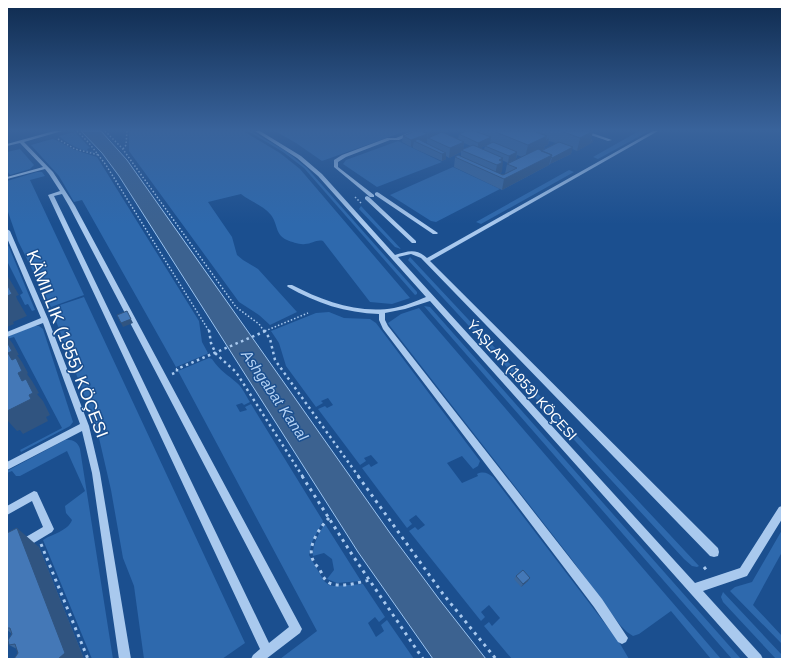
<svg xmlns="http://www.w3.org/2000/svg" width="789" height="666" viewBox="0 0 789 666" font-family="Helvetica,sans-serif">
<rect width="100%" height="100%" fill="#1b4f8f"/>
<path fill="#2e69ad" d="M129,131H243L280,153L300,169L410,298L392,304L370,302L323,241C317,239 312,244 305,244C300,245 292,242 287,240C275,235 278,224 271,215C263,205 251,202 241,194L208,202L232,237L237,255L243,260L258,269L297,312L270,325L259,315L239,302L129,151Z
M248,131H251L286,151L307,168L417,292V294L415,295L304,168L283,152Z
M275,131H406L322,161L296,143Z
M639,131H649L598,159L593,157Z
M75,132L90,148L87,149L89,152L92,151L94,153C81,150 68,145 59,136Z
M52,139L56,140L75,150L97,157L199,321L202,342L208,353L207,354L176,367L82,200L74,202L59,176L31,145Z
M398,141L442,162L377,187L343,164L346,160Z
M20,149L34,165L30,169L10,175L7,171V152Z
M453,167L500,189L436,222L431,221L390,195Z
M569,170L574,172L481,224L476,222Z
M37,172H42L45,176L30,180L84,295L51,307L18,241L7,209V181Z
M361,206L401,249L395,247L359,209Z
M7,244L9,247L35,310L32,311L28,304L25,305L20,295L23,293L7,261Z
M410,257L699,566L697,567L692,566L684,559L408,260Z
M84,297L245,643L222,659H144L134,586L123,558L111,490L99,438L93,418L51,308Z
M424,306L430,307L741,659H732Z
M419,308L721,659H711L671,611L639,634L633,636L627,632L620,625L570,557L390,326L388,323L401,314Z
M329,312L344,318L370,319L376,323L480,461L478,466L473,469L462,456L447,463L462,483L478,476L477,474C483,471 488,473 493,477L619,642L629,659H512L484,626L489,622L492,626L500,618L489,605L481,612L485,617L481,621L409,531L415,527L418,530L425,525L416,515L409,520L412,524L407,528L362,468L369,464L371,467L378,463L371,455L364,458L366,461L360,465L318,409L325,406L327,408L333,405L328,398L321,401L323,403L316,407L286,366L279,343L271,331L316,313Z
M33,326H39L43,329L73,422L70,426L21,452L20,450L62,428L14,337L7,339V337Z
M209,358L212,359C221,372 227,374 237,383C243,388 246,396 250,402L244,405L242,403L236,405L240,412L247,410L245,407L251,404L323,521L312,542L309,555L324,581L329,585L334,586L363,584L385,617L379,622L375,617L368,623L376,637L384,631L381,625L387,620L414,659H280L317,631L178,371Z
M65,440C72,439 78,442 80,449L113,659H92L43,540C52,534 68,531 72,520L66,513L65,506L85,491L67,451L20,476H16L12,471L7,473V471Z
M325,524L361,581L337,583L327,579L334,570L332,559L324,553L313,556C312,546 319,532 325,524Z
M782,530V552L753,605L782,636V644L730,591L735,587L752,582Z
M723,592L782,655V659H776L723,602L721,597Z"/>
<path fill="#3c6290" stroke="#9cc4f0" d="M81,131H101L127,160L390,533L439,599L486,659H433L358,552L119,176L102,153Z"/>
<g fill="none" stroke-linecap="round" stroke-linejoin="round">
<path stroke="#a9c9ee" stroke-width="1.5" stroke-dasharray="1.5 2" stroke-linecap="butt" d="M77,131L89,143L106,165L209,331
M105,131L122,148L236,307L259,324L264,331
M58,139L75,149L99,155
M123,149L126,145L127,131
M355,197L361,203
M265,331L308,313"/>
<path stroke="#a9c9ee" stroke-width="2.5" stroke-dasharray="2.5 3.5" stroke-linecap="butt" d="M209,330L211,343L216,354L236,372L303,477
M264,330L270,339L275,360L359,477
M172,374L177,372V369L268,330"/>
<path stroke="#a9c9ee" stroke-width="3" stroke-dasharray="3 4.5" stroke-linecap="butt" d="M302,476L353,556L423,659
M358,476L443,594L496,659
M329,518C321,526 308,544 312,557C313,562 317,566 320,570C323,576 325,582 332,584C343,587 358,583 369,580
M41,544L88,659
M704,567L708,572"/>
<path fill="#a9c9ee" fill-rule="evenodd" d="M54,131H62L24,142L53,172L75,206L302,629L300,633L266,659H251L253,655L260,649L48,195L60,191L49,174L45,169L7,179V177L43,167L20,143L7,146V144ZM62,194L69,206L289,627L269,643L54,196Z
M255,131H260L301,156L322,174L395,255C408,251 416,248 427,258L653,131H658L430,261L718,548L719,552L718,556L714,557L710,556L421,258L411,254L398,257L695,583L740,568L779,507L782,506V519L747,576L703,591L761,655L763,659H749L430,301L405,309L385,313V320L388,326L602,599L628,638L626,642L622,644L618,642L594,607L560,562L383,329L379,320V314C346,313 316,303 288,287L287,286L288,285H292C323,301 358,314 394,308C405,306 416,301 426,297L318,176L297,158Z
M413,131H419L399,140H390L346,157L338,162V167L374,195V197H370L334,167V160L342,155L387,138H396Z
M579,131H586L612,140L608,141Z
M377,192L379,193L438,233L437,234H433L375,195V193Z
M367,196L369,197L416,241V243H412L365,199V197Z
M7,229L10,231L48,319L89,426L100,473L131,659H119L92,473L82,431L7,470V462L80,424L43,323L7,337V332L41,318L7,238Z
M34,491L37,492L54,529L52,532L7,559V548L43,527L32,501L7,515V506Z"/>
</g>
<path fill="#3a679d" fill-rule="evenodd" d="M415,131L444,133L458,139L459,134L467,131H593L591,138L593,142L577,151L572,149L571,154L550,164L549,165L502,190L454,167L455,157L461,156V152L449,158L446,156V159L442,161L413,148V146L411,147L402,142L403,136ZM427,140V144L423,142L427,141ZM549,141L556,143L544,149L545,146L548,145ZM464,143L471,146L463,150ZM485,146L484,150L480,148ZM517,155L522,157L507,164L505,174L503,175L499,173L502,172V160L508,163L516,159Z
M7,533L39,547L84,659H14L18,653L17,649L9,645L12,634L11,633L7,630Z
M516,576L528,581L521,587L514,579Z"/>
<path fill="#305480" d="M433,131H449L430,139L428,138L427,140L428,133Z
M593,131L590,144L577,151L580,138Z
M427,134V141L419,144L414,141L413,146L411,147V140Z
M547,136L546,140L549,138L548,145L545,146L544,149L525,158L528,145Z
M491,137L490,144L478,149V143Z
M594,139L593,142L590,144L591,141Z
M464,142L463,151L461,150V152L449,158L450,148Z
M573,147L571,154L550,164L552,158Z
M517,152L516,159L508,163L509,156Z
M446,153V159L442,161V154Z
M552,155L549,165L502,190L504,179Z
M503,158L502,163L503,162L502,172L495,175L497,165L499,160Z
M7,275L19,295L16,296L17,299L27,316L13,322L14,324L7,327Z
M131,319L133,323L123,327L121,323Z
M7,336L13,344L19,355H17L22,362L28,373L27,374L32,381L39,393L37,394L43,401L50,415L46,417L48,421L23,434L20,430L17,431L7,420V411L22,381L8,353L7,347Z
M17,528L39,547L84,659H58Z
M530,578L528,581L521,587L523,584Z"/>
<path fill="#4478b7" stroke="#305480" d="M415,131H422L427,134L411,140L403,136Z
M422,131H433L428,133Z
M467,131H478L477,132L491,137L478,143L459,134Z
M493,131H533L547,136L528,145Z
M561,131H593L580,138Z
M442,132L464,142L450,148L428,138Z
M418,139L446,153L442,154L414,141Z
M493,142L517,152L509,156L485,146Z
M559,142L573,147L552,158L551,157L552,155L541,151Z
M473,145L503,158L499,160L503,162L497,165L461,150Z
M538,149L552,155L504,179L455,157L458,155L503,175L517,168L507,164Z
M7,286H8L12,294L7,296Z
M127,311L131,319L121,323L117,315Z
M7,342L12,351L8,353L12,360L16,358L22,371L18,373L22,381L26,379L33,393L29,395L31,399L7,411Z
M17,528L65,653L58,659H14L18,653L15,644L9,645L8,640L12,634L10,628H7V533Z
M523,570L530,578L523,584L516,576Z"/>
<linearGradient id="sky" x2="0" y2="1"><stop stop-color="#0f2b4f"/><stop offset="0.58" stop-color="#39639b"/><stop offset="1" stop-color="#39639b" stop-opacity="0"/></linearGradient>
<rect width="789" height="224" fill="url(#sky)"/>
<g text-anchor="middle" dominant-baseline="central" stroke-width="3" stroke-linejoin="round" paint-order="stroke">
<g font-size="14" fill="#fff" stroke="#1b4f8f">
<text transform="translate(522 380) rotate(48)">ÝAŞLAR (1953) KÖÇESI</text>
</g>
<g font-size="15" font-style="italic" fill="#b5d3f5" stroke="#1b4f8f">
<text transform="translate(275 395) rotate(56)">Ashgabat Kanal</text>
</g>
<g font-size="17" fill="#fff" stroke="#1b4f8f">
<text transform="translate(67 344) rotate(69)">KÄMILLIK (1955) KÖÇESI</text>
</g>
</g>
<rect width="789" height="666" fill="none" stroke="#ffffff" stroke-width="16"/>
</svg>
